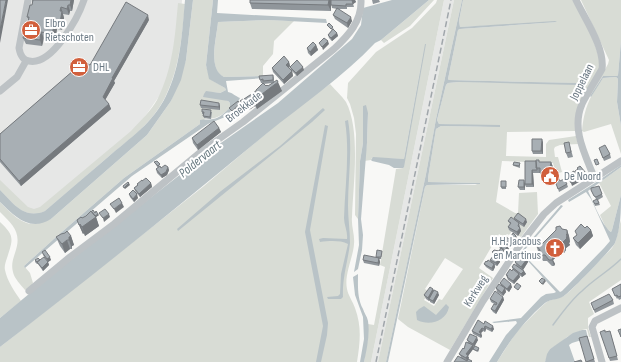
<svg xmlns="http://www.w3.org/2000/svg" width="621" height="362" viewBox="0 0 621 362" font-family="'Sofia Sans Condensed',sans-serif">
<rect width="100%" height="100%" fill="#f8f8f6"/>
<path fill="#e6e7e6" d="M0,0H182L179,44L164,89L137,128L33,227L0,193Z
M444,0H454L378,362H371Z"/>
<path fill="#d8dcd5" fill-rule="evenodd" d="M193,0H213L206,65L210,79L225,88L226,90L220,93L206,92L228,101L230,103V108C222,115 216,120 206,118L200,124L124,178L55,238L24,266L30,273L33,283L30,288L25,290C21,285 14,278 13,272C11,265 13,259 15,253C22,233 14,226 0,212V202C9,211 21,225 35,224C41,223 46,220 51,219L147,135L171,101L186,60Z
M429,0H434L410,26L384,43L381,40Z
M437,0H444L371,362H364L368,336V324L374,325L385,267L380,265L396,169L403,168L425,44L404,159L372,158L371,160L364,161L367,143L368,113L363,111V143L360,161L358,219L355,215L356,134L354,118L350,104L347,98L348,83L376,52L412,28L436,3Z
M454,0H462L436,119L426,174L386,362H378Z
M463,0H575L592,36L601,64L575,121V131L507,132L506,156L546,157V144L549,140L576,136L578,144L560,145L555,147L554,149L555,157H558L562,172L556,174L553,163L502,161L496,202L515,213H518L519,193L537,192L538,214L521,237L512,231L509,235L507,234L504,237L499,234L479,268L493,278L450,350L408,327L398,319L425,187L427,185H475L480,183L428,182V178L436,129L441,126L500,127L439,124L437,120L446,85L448,83L459,82L576,83L449,80L448,79L457,35L458,30L460,29L557,22L460,27L459,21ZM445,258L463,269L442,300L439,299L434,306L424,300L429,292L425,289Z
M581,0H621V41L618,75L617,76H603L590,96L608,64L609,60Z
M178,3L185,4C182,35 180,65 167,93C155,121 130,139 108,157C87,175 66,193 45,211C24,220 13,203 0,190V180L28,207L34,209L40,207L131,131C140,121 151,111 157,100C173,69 175,36 178,3Z
M269,20L294,21L274,41L273,54L263,66V76L224,77C207,70 217,36 218,22Z
M616,77L618,79L617,102L621,126V154L611,124L584,132L582,131C584,108 590,96 603,78Z
M330,84C335,90 342,96 346,102C361,131 353,185 352,217C351,226 355,235 354,244C353,258 344,275 347,289C348,295 353,302 355,308C362,327 360,342 357,362H0V347L204,186L294,110Z
M621,167V195L612,230L611,232L606,228L600,215L611,206L599,183Z
M621,220V280L589,302L594,314L588,318V328L591,337H589L587,329L582,330L567,337L560,343L550,349L545,362H497L517,331L542,306L548,301L564,296L570,291L612,248L615,243Z
M0,222C15,236 13,239 7,258C6,261 4,266 5,270C7,281 15,292 21,301L0,318Z"/>
<path fill="#b9c3c7" d="M185,0H193L186,60L181,80L171,101L147,135L51,219C30,232 15,217 0,202V190C13,203 24,220 45,211C66,193 87,175 108,157C130,138 153,123 166,96C181,66 182,32 185,0Z
M213,0H218L217,13L326,19L327,23L269,20L218,22C217,36 207,69 224,77L264,76V78L226,81L228,92C233,93 235,96 240,98L236,106L225,117L208,124L132,176L25,268L24,266L55,238L124,178L200,124V120C205,119 208,120 213,119C220,118 225,112 230,108V103L228,101L203,97L204,94L206,91L220,93L226,90L225,88L209,79L206,65Z
M392,0H429L381,40L375,43C343,77 303,104 266,134C179,206 90,278 0,347V318L53,274L218,145L278,103L352,39L361,25L363,8Z
M462,0H463L459,21L460,27L555,21L557,22L460,29L458,30L457,35L448,79L449,80L577,83V85L459,82L448,83L446,85L437,120L439,124L500,125V127L441,126L436,129L428,178V182L480,183V184L427,185L425,187L388,362H386L426,174L436,119Z
M621,41V126L617,102L618,79L616,77L603,78L591,97L590,96L603,76H617L618,75Z
M425,44H426L404,167L403,168H394L389,165L372,161L371,160L373,157L404,159Z
M366,105L368,113L367,143L361,219L363,235L362,250L358,269L354,272L359,245L358,219L360,161L363,143V106Z
M323,108L325,110L312,122L178,231L177,229L221,191L280,146Z
M348,120C353,149 348,177 348,206C348,218 350,231 350,243C348,261 342,278 343,297L341,299H328L327,297L338,296L340,294L341,274L348,244C340,240 329,241 320,242L319,239L323,238L347,239C348,232 344,225 344,218C345,186 350,153 345,121Z
M325,125L328,126L310,230L328,323L327,335L321,362H316L323,326L305,232Z
M621,165V167L588,191C593,201 602,226 611,232L612,230L621,195C621,211 621,227 615,243C612,249 571,291 564,296C558,300 550,299 545,303C525,320 510,340 497,362H489L506,335L517,323L516,321L494,323L492,322L521,318L541,297L546,294L554,293L556,292L528,261L520,253L561,205L563,206L522,253L558,290L560,292L562,291L604,248L610,241L591,199L586,192L569,202L568,200C586,189 604,177 621,165Z
M358,274C358,286 357,298 363,309C364,313 367,316 368,321C370,333 367,349 364,362H360L364,339L363,317L355,295L353,277Z
M446,304L449,307C446,322 429,326 417,320L416,312L419,309L424,306L436,315Z
M582,330H586L588,338L572,343L569,345L575,362H545L547,354L550,349L573,333Z"/>
<g fill="none" stroke-linecap="round" stroke-linejoin="round">
<path stroke="#b9c3c7" stroke-width="1.5" d="M553,325C562,313 571,300 582,291C594,279 609,271 621,259"/>
<path stroke="#bdc2c5" stroke-width="7" d="M28,0L19,48C20,54 22,60 29,61C52,66 78,18 84,0
M576,0C585,19 605,48 602,69C596,80 588,92 582,104C571,129 585,154 594,177
M0,91L17,77L26,61
M29,291L70,257L114,224L202,151L243,122L334,49C348,36 362,21 361,0
M447,362L483,301L522,242L544,214L556,203L621,161
M602,362L592,327L595,321L621,308"/>
<path stroke="#a0a6ab" stroke-width="1.5" stroke-dasharray="6 3" stroke-linecap="butt" d="M376,362L451,0"/>
</g>
<path fill="#90969b" d="M32,0H74L72,11H70L69,15L63,14L64,18L62,30L57,29L55,40L44,38L42,46L26,44L23,38L29,20L27,17L32,5Z
M250,0H355L356,2L353,4L354,7H347V9H338L352,21L348,28L335,19L333,15L337,9L332,8L331,3V11L252,9L250,3Z
M372,0H379L380,2L373,4Z
M149,20L114,81L115,83L105,100L109,104L111,109L21,186L0,162V134L73,71L70,65H90Z
M327,25L334,29H333L337,33L338,36L332,41L329,38L328,35L332,30Z
M316,45L318,50L311,56L308,53L307,48Z
M289,62L290,66L304,70L297,76L291,70L290,67L289,68L292,71L293,76L284,84L273,72L272,68Z
M273,75L274,78V82L282,91L257,109L255,106L249,110L246,105L243,106L240,101L245,103L244,99L266,86H268L272,83L264,84V83H261L260,80Z
M200,105L220,106V110L201,108Z
M202,112H212L211,119L204,118L203,114H202Z
M219,128L221,132L198,150L193,143L192,138Z
M543,142V154H533L532,151Z
M569,142L573,157L568,158L566,153Z
M599,148L610,154L611,158L604,161Z
M525,161L539,162H551L553,167L551,177H542L540,173H533L534,187H526L525,185V190H520L518,187L525,183Z
M154,162L160,166L161,168L168,167L169,170L167,175L162,178L157,173L156,169L158,168Z
M513,165H520V168L514,166Z
M553,179L560,181L567,184L568,187L559,192L556,182L554,183Z
M142,181L151,183L152,187L140,197L135,191L134,188Z
M506,181V189H502L501,187Z
M599,186L603,197L598,200L600,205L595,206L593,201L597,200L596,199L591,190Z
M129,194L138,198L134,202L130,197Z
M95,213L99,215L96,217L99,226L85,236L84,233L83,234L77,220Z
M514,218L527,222L524,227L519,224L520,226V227L521,231L518,236L509,230L508,227L510,224L508,221H515Z
M585,228L591,230L593,236L580,249L576,245L573,238Z
M562,229L567,230L569,236L570,242L569,243L570,245L566,248V250L564,253L562,251L553,260L555,264L554,266H552L547,261H543L540,254L538,251L536,245H541Z
M71,236L74,245L72,246V249H70L65,253L60,246L56,237Z
M511,241L509,244L510,247L506,253L505,252V254L501,260L499,259L500,262L497,266L495,265V267L493,271H492L486,267L484,264L487,262H491L490,260L494,255L492,252L499,251L500,249L499,246Z
M382,251V252L381,259H379L380,262L379,266L364,263L363,260L377,258L376,257Z
M42,252L51,260L48,262L49,265L43,271L38,264H37L35,262V260L47,261L43,255Z
M527,259L528,262L523,270L524,271L526,274L522,277L519,275L520,277L514,284L508,280L506,275L513,270L512,267L516,265L515,262Z
M500,283L512,287L509,292L505,289L506,292L503,296L497,292L496,288L501,285Z
M621,284V299L619,300L618,298L617,299L612,289Z
M433,289L434,291L439,295L434,304L430,302V300L429,301L426,299L424,295Z
M503,297L504,300L496,314L493,312L491,309L496,305L491,302L490,299Z
M613,300L614,304L595,313L591,303Z
M484,324L494,329L492,332L486,329L485,332L483,331L481,333L482,336L481,338L473,334L472,331Z
M610,331L618,360L610,361L600,332H605Z
M587,336L595,362H586Z
M467,340H478L474,347L473,346L474,348H479V350L478,352L474,350L473,349L468,356L469,358L468,359L472,362H454L461,357L459,354L464,349L468,342Z"/>
<path fill="#767a7e" d="M6,0H8L0,43V30Z
M71,0H74L72,11L70,5Z
M329,0H331V11L328,5Z
M352,0H355L356,2L353,4L354,7Z
M68,5L70,11L69,15L67,9Z
M61,7L64,18L62,30L60,23Z
M148,15L149,20L114,81L115,83L104,102L103,97L112,78Z
M351,17L352,21L348,28L347,23Z
M55,22L57,29L55,40L52,34Z
M41,32L44,38L42,46L40,40Z
M337,33L338,36L332,41L331,38Z
M328,41L329,44L323,50L322,47Z
M316,45L318,50L311,56L310,52Z
M289,62L290,66L287,69L286,65Z
M303,67L304,70L297,76L296,73Z
M292,71L293,76L284,84L283,80Z
M278,82L282,91L257,109L254,100Z
M252,97L255,106L249,110L245,101Z
M219,103L220,106V110L219,107Z
M109,104L111,109L21,186L19,181Z
M240,104L242,109L233,116L232,111Z
M219,128L221,132L198,150L197,145Z
M542,139L543,142V154L541,151Z
M551,162L553,167L551,177L549,173Z
M168,167L169,170L167,175L162,178L161,175Z
M532,170L533,173L534,187L532,184Z
M586,173L587,176L580,180L579,177Z
M578,179L579,182L572,186L571,183Z
M524,180L525,184V190L524,187Z
M129,183L130,185L125,189L124,188Z
M151,183L152,187L140,197L139,194Z
M137,194L138,198L134,202L133,199Z
M122,203L124,207L116,213L114,209Z
M98,214L99,215L96,217L99,226L85,236L82,227Z
M109,214L110,217L104,222L103,218Z
M526,219L527,222L524,227L523,224Z
M80,224L84,233L83,234L79,225Z
M520,228L521,231L518,236L517,232Z
M567,230L569,236L570,242L569,243L570,245L566,248V250L564,253L562,247Z
M591,230L593,236L580,249L578,243Z
M71,236L74,245L72,246V249L69,240V237Z
M516,236L517,237L514,242L513,240Z
M67,240L70,249L65,253L62,244Z
M511,240V241L509,244L510,247L506,253L505,250Z
M560,245L562,251L553,260L555,264L554,266L550,254Z
M504,251L505,254L501,260L500,257Z
M50,257L51,260L48,262L49,265L43,271L42,268L48,262L47,259Z
M379,258L380,262L379,266L378,263Z
M499,258L500,262L497,266L496,263Z
M527,259L528,262L523,270L521,267Z
M494,264L495,267L493,271L492,268Z
M524,271L526,274L522,277L521,274Z
M519,274L520,277L514,284L513,281Z
M545,280L546,281L543,285L542,284Z
M511,284L512,287L509,292L507,289Z
M505,288L506,292L503,296L502,293Z
M433,289L434,292L429,299L430,300L429,301L428,298Z
M438,292L439,295L434,304L433,301Z
M503,297L504,300L496,314L495,311Z
M485,326L486,329L485,332L484,329Z
M493,326L494,329L492,332L491,329Z
M482,328L483,331L481,333L482,336L481,338L479,332Z
M477,337L478,340L474,347L473,344Z
M473,345L474,348L468,356L469,358L467,361L466,358V354Z"/>
<path fill="#a8afb4" stroke="#767a7e" d="M0,0H6L0,30Z
M33,0H71L70,5H68L67,9L61,7L60,11H62L60,23L55,22L52,34L41,32L40,40L23,38L26,26H27L28,22L29,17H27L30,5H32Z
M250,0H329L328,5L250,3Z
M331,0H353H352L353,4H346V6L331,5Z
M126,2L148,15L112,78H113L103,97L109,104L19,181L0,159V134L74,70L70,65L71,62L73,63L77,58L90,65Z
M337,8L351,17L347,23L333,15Z
M329,23L333,27L331,29L327,25Z
M333,29L337,33L331,38L328,35Z
M324,38L328,41L322,47L319,43Z
M313,42L316,45L310,52L307,48Z
M284,56L289,62L286,65L292,71L283,80L272,68Z
M297,60L303,67L296,73L290,67Z
M273,75V80L263,81V79L260,80L259,76Z
M277,80L278,82L254,100L252,97L245,101L244,99L256,91V90L263,83L266,86L267,85L268,86Z
M243,99L245,103L243,105L240,101Z
M201,100L219,103V107L200,105Z
M238,101L240,104L232,111L229,108Z
M202,109L211,110L210,117L203,116L204,112H202Z
M229,116L233,119L230,122L226,119Z
M214,121L219,128L197,145L192,138Z
M532,139H542L541,151H532Z
M569,142L571,152L566,153L564,143Z
M605,145L610,154L603,158L599,148Z
M597,159L599,164L596,165L594,160Z
M536,160H539V162H551L549,173H540V168H536Z
M157,161L160,164L158,166L154,162Z
M525,161H536L537,170H532V184H525Z
M514,162L520,163L519,166L513,165Z
M165,165L168,167L166,172L161,175L156,169L160,166L161,168Z
M580,166L586,173L579,177L575,171L578,169L577,168Z
M574,171L578,179L571,183L568,177L570,176L569,174Z
M558,177L559,179L554,181L553,179Z
M146,178L151,183L139,194L134,188L138,185L137,184L142,180V181Z
M559,179L560,181L564,179L567,184L558,189L555,181Z
M519,180H524V187H518Z
M501,181H506V187H501Z
M128,182L129,183L124,188L123,186Z
M599,186L602,194L596,197L594,196L591,190V188Z
M133,190L137,194L133,199L129,194Z
M119,198L122,203L114,209L110,204Z
M597,199L599,203L595,204L593,201Z
M105,209L109,214L103,218L99,213Z
M93,210L95,213L96,211L98,214L95,216L91,211V212Z
M91,211L96,217L82,227L80,224L79,225L77,220L81,217L82,218L86,216Z
M518,213L526,219L523,224L514,218Z
M511,217L519,223L518,226L520,228L517,232L508,227L511,223L508,221Z
M581,224L585,228L587,226L591,230L578,243L573,238L577,235L575,231Z
M560,226L562,229L567,230V234L566,235L568,236L566,237L567,238L563,242L564,244L562,247L560,245L550,254L553,258L552,260H549L545,255H540V250L536,245L539,242L541,245L556,230V227Z
M67,231L71,236L69,237V240H67L62,244L56,237L61,234L65,233Z
M513,233L516,236L513,240L510,238Z
M506,237L511,240L509,243L504,240Z
M504,240L509,244L505,250L499,246Z
M501,248L504,251L500,257L492,252L494,250L499,251Z
M45,250L50,257L47,259L42,252Z
M377,250L382,251L381,257H376Z
M364,255L379,258L378,263L363,260Z
M494,255L499,258L496,263L490,260Z
M521,255L527,259L521,267L515,262Z
M44,257L48,262L42,268L37,262Z
M38,258L40,260L37,262L35,260Z
M488,260L494,264L492,268H491L484,264L486,261L487,262Z
M514,264L524,271L521,274L512,267Z
M510,269L512,271L513,269L519,274L513,281L507,277L508,276L506,275Z
M504,278L511,284L507,289L500,283Z
M542,278L545,280L542,284L539,281Z
M517,283L521,286L518,290L514,287Z
M499,284L505,288L502,293L496,288Z
M621,284V296L618,297L617,295L615,296L612,289Z
M430,287L433,289L428,298L424,295Z
M434,290L438,292L433,301L429,299Z
M495,291L503,297L495,311L491,309L494,304L496,305L497,303L490,299Z
M609,294L613,300L594,310L591,303Z
M478,320L484,324L485,321L493,326L491,329L485,326L484,329L482,328L479,332L481,333L480,335L472,331Z
M621,329V337L618,330Z
M605,330V332L610,331L617,356L609,358L600,332Z
M470,334L477,337L473,344L467,340Z
M587,336L594,359L586,362L579,338Z
M466,342L473,345L466,354L468,355L466,358L459,354L463,348L464,349Z
M475,346L479,348L477,351L473,349Z
M458,356L467,361L468,359L472,361L471,362H454Z
M581,360L582,362H574Z"/>
<defs>
<g id="office-disc" transform="scale(1)"><circle r="9.5" fill="#d15f3c" stroke="#fff"/><path d="M-6-3h4V-5.5h4V-3h4V5H-6ZM-1-4.5V-3h2v-1.5ZM-6 0V1H6V0Z" fill="#fff"/></g>
<g id="civic-disc" transform="scale(1)"><circle r="9.5" fill="#d15f3c" stroke="#fff"/><path d="M-.6-6.5H3V-4.5H.6V-3L4-1V1h2V6H-6V1h2V-1L-.6-3ZM-1.2 2.5V6h2.4V2.5Z" fill="#fff"/></g>
<g id="church-disc" transform="scale(1)"><circle r="9.5" fill="#d15f3c" stroke="#fff"/><path d="M-1.2-6h2.4v3.5h3.3v2.4h-3.3V6h-2.4V-.1h-3.3v-2.4h3.3Z" fill="#fff"/></g>
</defs>
<g fill-rule="evenodd">
<use href="#office-disc" x="31" y="30"/>
<use href="#office-disc" x="79" y="67"/>
<use href="#civic-disc" x="550" y="176"/>
<use href="#church-disc" x="555" y="248"/>
</g>
<g text-anchor="middle" dominant-baseline="central" stroke-width="4" stroke-linejoin="round" paint-order="stroke">
<g font-size="12" fill="#6a7883" stroke="#fff" text-anchor="start">
<text x="45" y="23">Elbro<tspan x="45" dy="14">Rietschoten</tspan></text>
<text x="93" y="67">DHL</text>
<text x="564" y="176">De Noord</text>
<text x="541" y="241" text-anchor="end">H.H. Jacobus<tspan x="541" dy="14">en Martinus</tspan></text>
</g>
<g font-size="12" fill="#6a7883" stroke="#fff">
<text transform="translate(582 82) rotate(-63)">Joppelaan</text>
<text transform="translate(244 107) rotate(-38)">Broekkade</text>
<text transform="translate(476 291) rotate(-58)">Kerkweg</text>
</g>
<g font-size="13" font-style="italic" fill="#66787f" stroke="#fff">
<text transform="translate(200 159) rotate(-39)">Poldervaart</text>
</g>
</g>
</svg>
